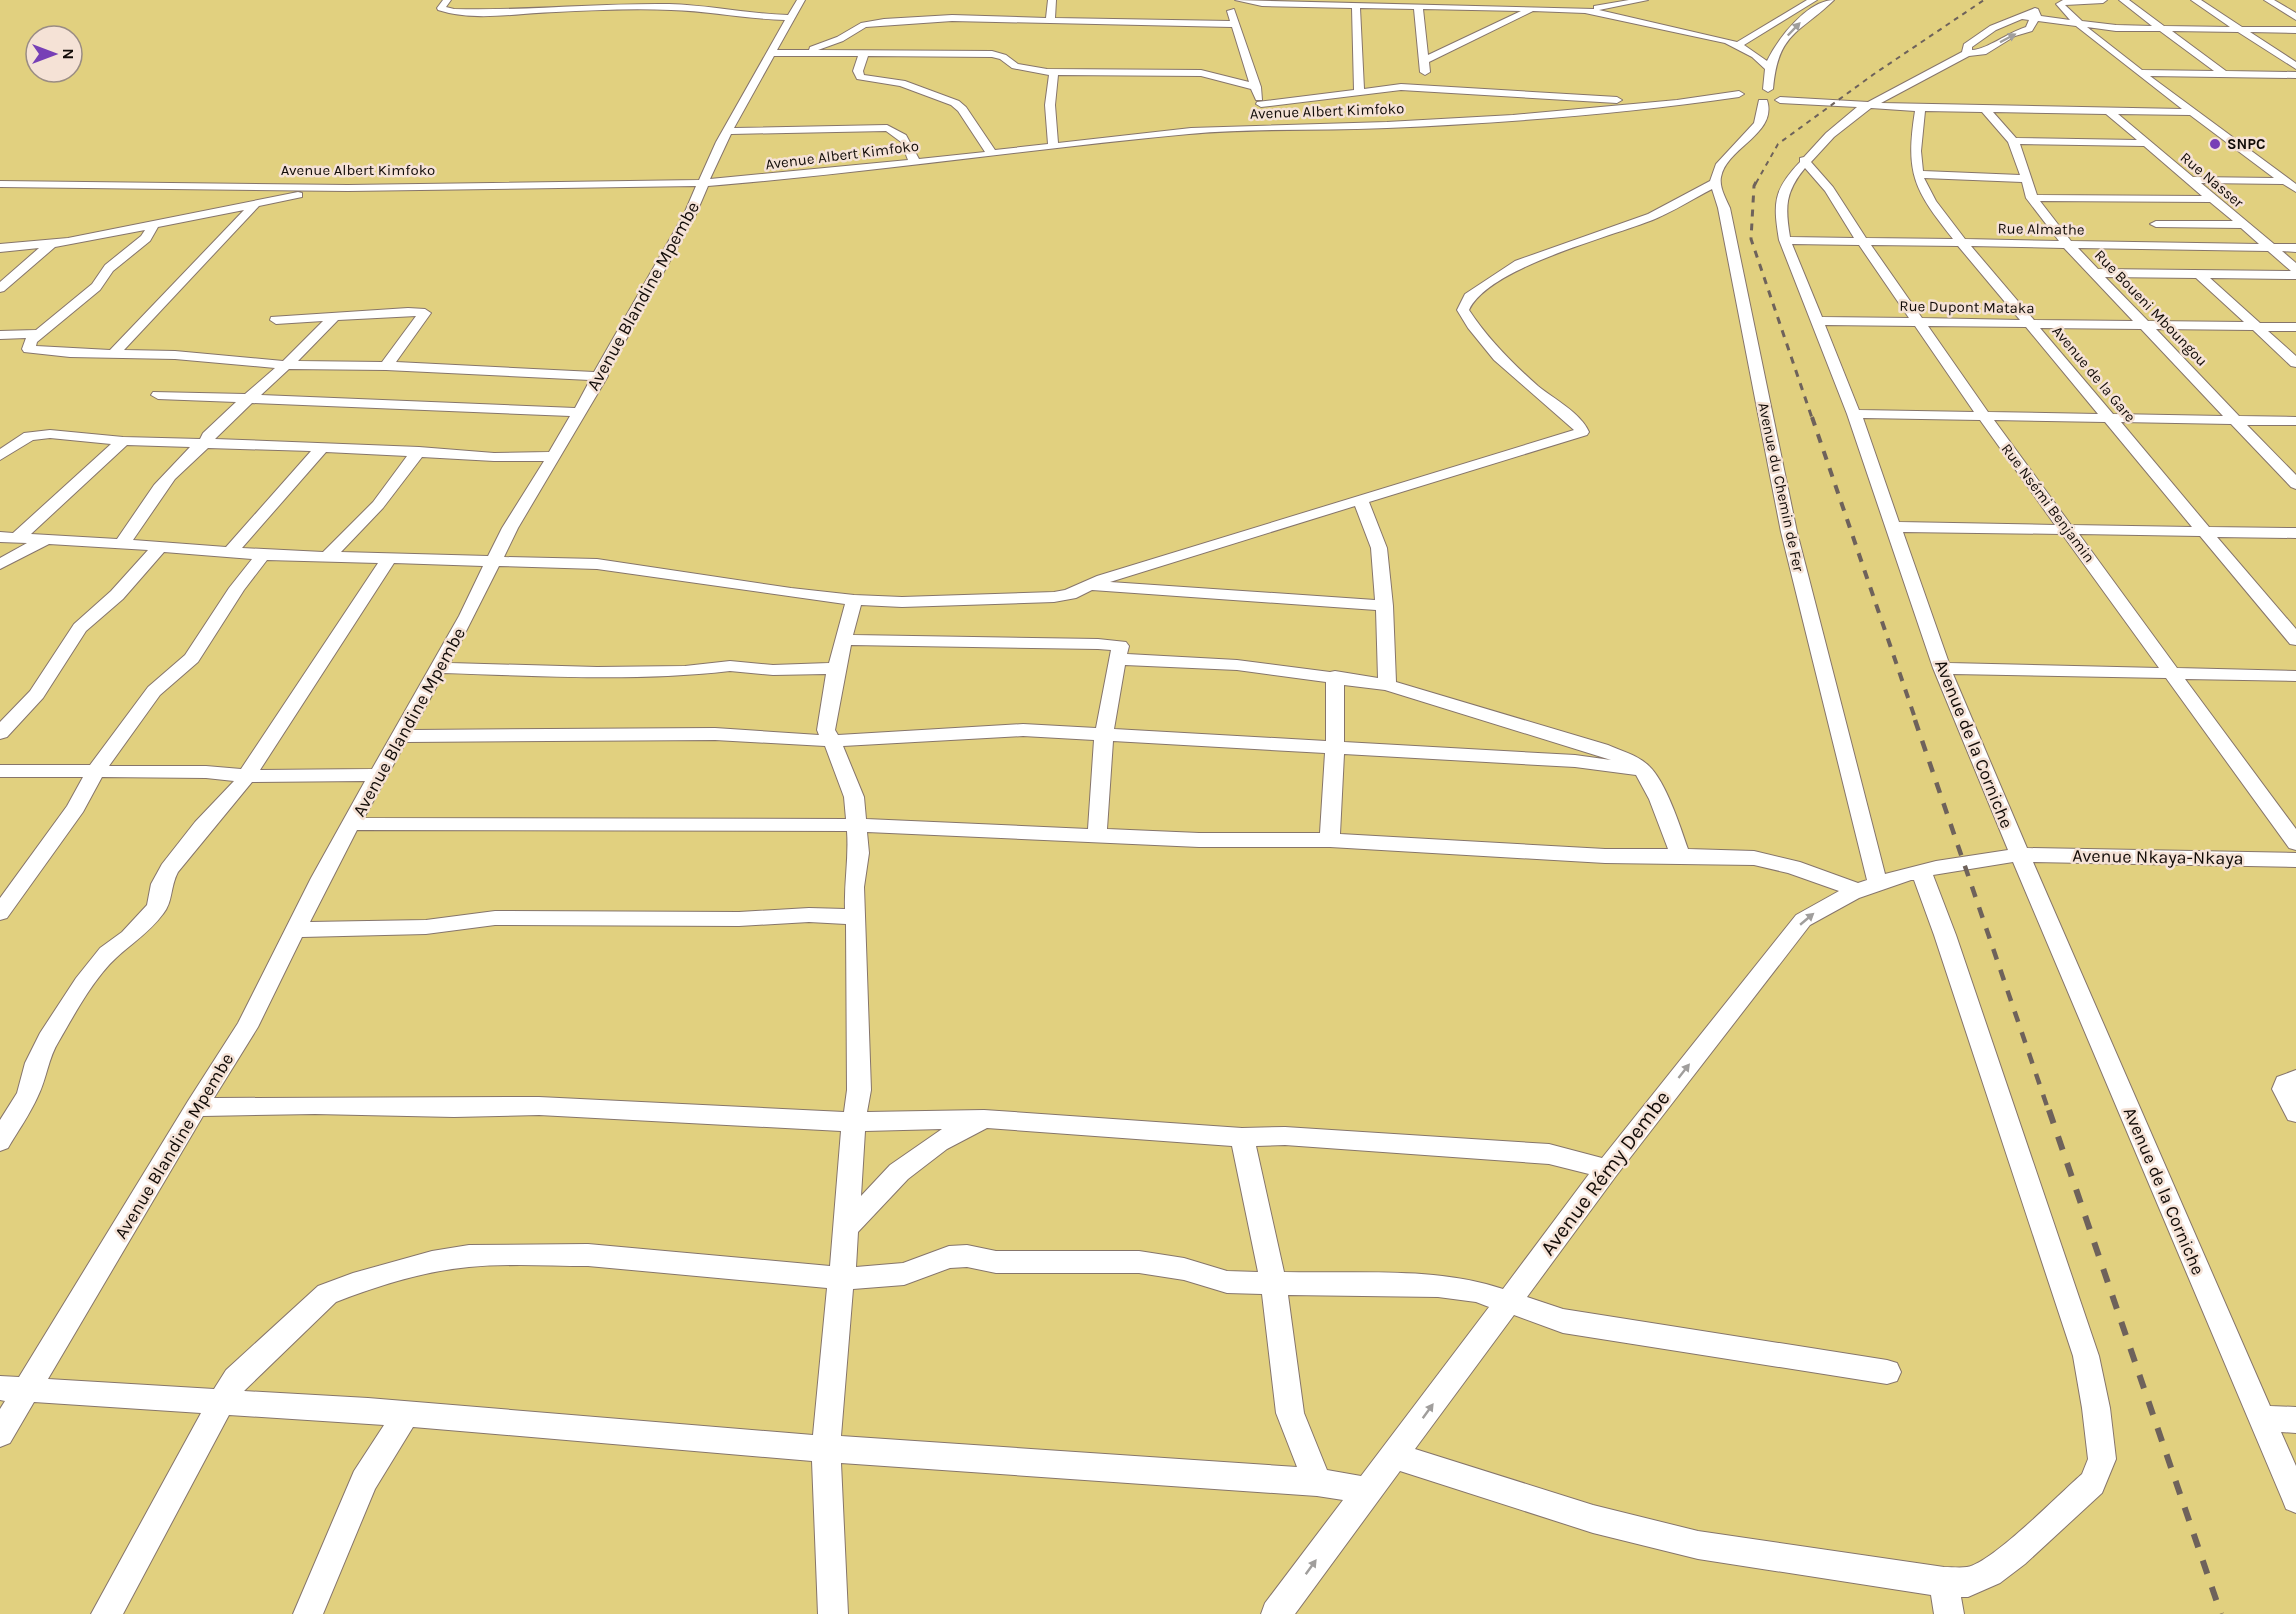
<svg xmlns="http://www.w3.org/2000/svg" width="2296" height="1614" viewBox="0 0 2296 1614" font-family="Karla,sans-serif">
<rect width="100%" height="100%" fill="#f5e2d6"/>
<path fill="#e1d07f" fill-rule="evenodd" d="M0,0H2296V1614H0ZM36,36H72V72H36Z"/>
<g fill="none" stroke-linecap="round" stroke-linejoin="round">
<g stroke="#86756b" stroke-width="2">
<path id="minor" d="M443,0H451L446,7L454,9C526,11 597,3 669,4C709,5 748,14 788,15L797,0H805L777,50H809L810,47L837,37L861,23L884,19L952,15L1046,18L1048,0H1056L1055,18L1230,21L1227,11L1234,9L1261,87L1262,100H1256L1251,89L1201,76L1058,75L1055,105L1058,143L1191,128L1387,122L1513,115L1677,100L1739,91L1744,94L1739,97C1622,114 1504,123 1387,128C1321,131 1254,128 1189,134C1028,149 869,173 708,186L696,214L607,374L608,376L518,528L504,557L597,559L791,588L854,595L902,597L1054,592L1065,590L1097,576L1574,430L1494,360L1468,328L1457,310L1465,294L1515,261L1648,214L1710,181L1716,164L1754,123L1759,100H1767C1778,134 1727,147 1721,177C1719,187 1726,199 1730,208L1797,532L1885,874L1936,861L2008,850L1933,668L1847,414L1779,240C1773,203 1773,190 1800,162V158L1804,157L1826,133L1857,107L1780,103L1775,100L1780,97L1868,102L1962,52L1964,44L1990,26L2035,8L2038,9L2041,16L2070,20L2056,4L2063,0H2107L2103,3L2065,5L2082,21L2116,25L2152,26L2119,0H2129L2164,26L2230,27L2191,0H2201L2242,27H2296V33L2250,32L2296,62V69L2238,32L2172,31L2226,71L2296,72V78L2150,76L2296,184V192L2283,184L2201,183L2274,244H2296V252L2282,251L2296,263V279L2210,278L2260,323H2296V331H2268L2296,356V367L2291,366L2253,330L2156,329L2239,416L2296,417V425H2247L2296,475V489L2291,487L2231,424L2121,422L2209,527L2296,528V538L2217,537L2296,629V645L2290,644L2200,536L2079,534L2177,668L2296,671V681L2185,679L2296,829V850L2289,848L2166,678L1953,674L2027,848L2296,853V867L2033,862L2270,1406L2296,1407V1433L2281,1432L2296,1466V1513L2286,1509L2282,1499L2013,862L1933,875L1956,935L2099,1356L2110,1408L2116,1459L2102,1493L2025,1564L2000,1583L1968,1597H1961L1964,1614H1934L1931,1595L1698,1559L1593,1533L1400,1471L1295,1614H1261L1265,1603L1343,1500L1317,1496L841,1463L848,1614H818L812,1461L413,1427L375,1489L323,1614H293L354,1471L384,1425L229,1415L123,1614H91L201,1413L34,1402L10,1443L0,1447V1409L5,1401L0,1400V1376L19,1377L188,1101L238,1023L311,878L365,781L252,782L178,872C170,887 173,902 163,914C149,933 132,943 116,958C94,978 74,1015 59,1041C48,1058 47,1078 38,1096C30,1114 18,1131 8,1148L0,1151V1120L17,1093L25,1063L40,1033L76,978L100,948L122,932L147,905L151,884L162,864L195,822L234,781L206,778L102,777L83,812L7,918L0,920V898L67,806L83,777H0V765H90L148,687L185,655L229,588L252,559L164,552L123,599L86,631L43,698L7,737L0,739V722L30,691L74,624L111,591L148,550L49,544L0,569V558L27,543L0,542V532L13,533L111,444L50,438L33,440L0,460V449L24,433L50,430L123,437L200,439L203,433L236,402L158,399L151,395L153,392L245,394L275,368L175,359L70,357L24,352L22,349L26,338L0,339V331L36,330L92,284L105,265L141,236L145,230L55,247L4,291L0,292V282L39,248L0,252V244L68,238L298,192L302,193V197L259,206L124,350L175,351L283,361L323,321L276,324L270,320L271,317L408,308L425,309L431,313L396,362L594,372L684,214L696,186L348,191L0,187V181L348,185L699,180L716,142L785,20C747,19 709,11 671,10C633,8 594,10 556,12C518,13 475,22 438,10L437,8ZM2022,19L2029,20L2026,27C2007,33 1988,49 1972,50V47L1996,30ZM952,21L1232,27L1249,82L1201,70L1047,69L1018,64L1006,55L992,51L818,50L843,41L866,27ZM2038,21L2076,26L2182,109L1881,103L1969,56L1986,54L2015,36L2032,31ZM2087,27L2116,31H2160L2214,71L2142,70ZM774,56H858L853,71L857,79L900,86L951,105L958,111L985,152L919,159L906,135L887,125L734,128ZM868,56L992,57L1000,59L1012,68L1049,75L1045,105L1048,144L995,150L966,107L959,101L905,81L864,75L863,71ZM1871,108L1915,111C1905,174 1914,190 1953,239L1866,238L1833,187L1811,162L1834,137ZM1925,111L1982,112L2008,142L2020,175L1923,171L1921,151ZM1993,112L2106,114L2137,140L2016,138ZM2118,114L2190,115L2274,178L2193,177ZM886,131L901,142L908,160L710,179L731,134ZM2020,144L2144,146L2202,196L2037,195ZM1805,168L1825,191L1854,238L1790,237C1785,207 1785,192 1805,168ZM1924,178L2022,182L2026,198L2059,241L1965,239L1936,201ZM1712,189L1718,208L1781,532L1867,880L1858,883L1800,862L1754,851L1688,849C1680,826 1666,782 1649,766C1638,755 1621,751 1608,745L1396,682L1393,606L1387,548L1369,502L1587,435L1589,432C1581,413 1554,399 1538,386C1512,363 1488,339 1469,310C1489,267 1611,237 1655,219C1674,211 1693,199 1712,189ZM2040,201L2210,202L2233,221H2156L2150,224L2156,227L2241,228L2259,244L2071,241ZM244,210L110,350L36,346L37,342L100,290L113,271L150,241L158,227ZM1792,244L1859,245L1909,318L1822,317ZM1871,245L1958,246L2020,320L1922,318ZM1971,246L2064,248L2133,321L2034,320ZM2078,248L2268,251L2291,271L2098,269ZM2105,277L2196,278L2244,322L2148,321ZM416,316L382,362L298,361L338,320ZM1825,325L1915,326L1974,412L1859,410ZM1928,326L2026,327L2098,414L1988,412ZM2040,328L2141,329L2223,416L2113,414ZM289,369L386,370L590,380L575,408L261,395ZM252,403L570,416L549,452L494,453L419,447L215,439ZM1863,418L1980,420L2055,525L1899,522ZM1994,420L2105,422L2192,527L2071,525ZM127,445L190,447L154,485L117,539L31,534ZM208,448L311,451L226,547L133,540L175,479ZM326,452L407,456L373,502L323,552L242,548ZM422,457L494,461H544L502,528L488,556L341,552L383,508ZM1355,506L1371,548L1375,600L1110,582ZM1903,532L2062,534L2159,668L1949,663ZM267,560L378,563L241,769L206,766H109L160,695L198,662L244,590ZM394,563L483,566L459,616L372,769L260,770ZM499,566L597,569L845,604L829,663L773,665L730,661L685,666L597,667L450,663ZM1092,590L1376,610L1378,678L1335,671L1330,672L1237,660L1127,654L1129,646L1126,642L1098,639L853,635L861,605L902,607L1054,602L1076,598ZM851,645L1098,649L1111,650L1096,728L1023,724L838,735L835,730ZM1125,665L1237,670L1326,682V741L1114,729ZM730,671L773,675L826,674L817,730L819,735L715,728L413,730L444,673C539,676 635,682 730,671ZM1344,685L1385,690L1611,760L1575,755L1344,742ZM1023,736L1094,740L1088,829L866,819L864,797L843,746ZM715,740L825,746L844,797L846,819L364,818L406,742ZM1113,741L1325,753L1320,833H1199L1107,829ZM1344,754L1575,767L1636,775L1649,799L1668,849H1605L1340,834ZM357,830L847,831C849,858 844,883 845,909L809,908L739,912L495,911L426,920L310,922ZM867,832L1199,847H1330L1605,863L1754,865L1788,873L1839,891L1796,915L1602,1158L1549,1144L1285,1127L1242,1128L984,1110L867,1112L871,1090L864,887L869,853ZM1911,880H1914L1934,935L2073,1356L2082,1408L2088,1459L2082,1474C2060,1493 1992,1563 1967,1567C1960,1568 1951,1567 1944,1567L1698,1531L1593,1505L1415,1449L1514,1315L1563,1333L1887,1384L1897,1381L1901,1372L1897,1363L1887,1360L1563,1309L1527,1297L1616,1176L1810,925L1859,898ZM809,922L846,924L847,1090L844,1112L539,1097L214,1098L258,1027L302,937L426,934L495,925L739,926ZM315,1114L454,1117L539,1115L841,1131L830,1266L588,1244L469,1245L432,1251L353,1273L318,1286L226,1370L214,1389L48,1379L203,1116ZM987,1128L1232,1146L1258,1272L1227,1271L1184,1258L1139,1251H996L967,1245L949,1246L903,1263L856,1267L858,1232L908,1179L947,1149ZM942,1129L890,1165L861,1196L865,1131ZM1285,1145L1549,1164L1589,1174L1503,1289C1435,1266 1355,1274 1284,1272L1256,1146ZM588,1266L827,1288L813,1435L368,1398L244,1391L336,1302C377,1286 425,1271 469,1267C508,1263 549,1266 588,1266ZM967,1267L996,1273H1139L1184,1280L1227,1293L1262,1294L1276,1413L1297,1467L841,1436L853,1289L904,1285L950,1268ZM1288,1295L1438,1297L1476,1302L1489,1307L1361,1476L1327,1470L1304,1413Z
M1235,0L1594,9V6L1629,0H1648L1599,10L1737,42L1807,0H1817L1744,45L1767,61C1778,38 1808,0 1834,0C1799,34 1778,32 1773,89L1768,92L1763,89L1765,69L1752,57L1725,43L1585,13L1533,11L1429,62L1430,72L1425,75L1420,72L1414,9L1360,8L1364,89L1401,84L1617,97L1622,100L1617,103L1401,90L1261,107L1256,104L1257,102L1354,90L1352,8L1262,6ZM1423,9L1521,11L1428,55Z
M2264,0H2274L2296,13V20Z
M2296,1070V1122L2288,1120L2272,1089L2277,1077Z"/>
</g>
<use href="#minor" fill="#fff" fill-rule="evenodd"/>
<path stroke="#6e625b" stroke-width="2" stroke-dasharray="5 5" stroke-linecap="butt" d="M1756,183L1778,144L1874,74L1984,0"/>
<path stroke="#6e625b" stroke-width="3" stroke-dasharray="7 7" stroke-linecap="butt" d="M1756,182L1754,186L1751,239L1812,418"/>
<path stroke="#6e625b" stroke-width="4" stroke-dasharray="9 9" stroke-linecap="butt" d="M1812,417L1916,721"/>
<path stroke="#6e625b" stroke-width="4.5" stroke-dasharray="11 11" stroke-linecap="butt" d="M1915,720L2049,1112"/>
<path stroke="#6e625b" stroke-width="6" stroke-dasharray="14 14" stroke-linecap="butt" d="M2049,1110L2221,1614"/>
</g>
<defs><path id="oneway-solid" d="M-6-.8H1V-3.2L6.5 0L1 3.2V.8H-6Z" transform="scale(1.5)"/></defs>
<g fill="#a09e9c">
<use href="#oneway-solid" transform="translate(1794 29) rotate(-46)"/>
<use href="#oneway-solid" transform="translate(2008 38) rotate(-28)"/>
<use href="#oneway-solid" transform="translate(1807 919) rotate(-40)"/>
<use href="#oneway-solid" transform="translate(1684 1071) rotate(-52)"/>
<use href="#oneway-solid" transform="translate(1428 1411) rotate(-54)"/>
<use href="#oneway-solid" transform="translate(1311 1567) rotate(-54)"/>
</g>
<circle fill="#773fb6" stroke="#f5e2d6" stroke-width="2" cx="2215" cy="144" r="6"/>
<g text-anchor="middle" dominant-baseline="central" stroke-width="5" stroke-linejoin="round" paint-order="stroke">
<g font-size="15" fill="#120c08" stroke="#f5e2d6">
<text transform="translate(1327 111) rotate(-2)">Avenue Albert Kimfoko</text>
<text transform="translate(842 155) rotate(-7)">Avenue Albert Kimfoko</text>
<text x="358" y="170">Avenue Albert Kimfoko</text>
<text transform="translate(2212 180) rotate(40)">Rue Nasser</text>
<text transform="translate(2041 229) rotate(1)">Rue Almathe</text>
<text transform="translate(1967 307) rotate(1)">Rue Dupont Mataka</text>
<text transform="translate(2151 308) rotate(46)">Rue Boueni Mboungou</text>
<text transform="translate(2094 374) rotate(50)">Avenue de la Gare</text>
<text transform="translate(1781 487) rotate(78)">Avenue du Chemin de Fer</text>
<text transform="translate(2048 503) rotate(53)">Rue Nsémi Benjamin</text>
</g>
<g font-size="15" font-weight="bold" fill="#120c08" stroke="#f5e2d6" text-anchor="start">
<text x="2227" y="144">SNPC</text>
</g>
<g font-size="18" fill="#120c08" stroke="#f5e2d6">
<text transform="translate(643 296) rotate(-61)">Avenue Blandine Mpembe</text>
<text transform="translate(409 722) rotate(-61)">Avenue Blandine Mpembe</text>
<text transform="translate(1974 744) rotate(68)">Avenue de la Corniche</text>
<text transform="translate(2158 857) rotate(1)">Avenue Nkaya-Nkaya</text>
<text transform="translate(174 1146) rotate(-59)">Avenue Blandine Mpembe</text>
<text transform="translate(2164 1191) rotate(67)">Avenue de la Corniche</text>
</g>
<g font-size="21" fill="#120c08" stroke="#f5e2d6">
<text transform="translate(1605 1173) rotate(-53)">Avenue Rémy Dembe</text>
</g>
</g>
<g transform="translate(54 54) rotate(90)"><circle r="28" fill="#f5e2d6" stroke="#9a8c84" stroke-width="1.5"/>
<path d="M0-4.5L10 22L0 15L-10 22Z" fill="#773fb6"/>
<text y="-9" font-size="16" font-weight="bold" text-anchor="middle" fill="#120c08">N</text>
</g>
</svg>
